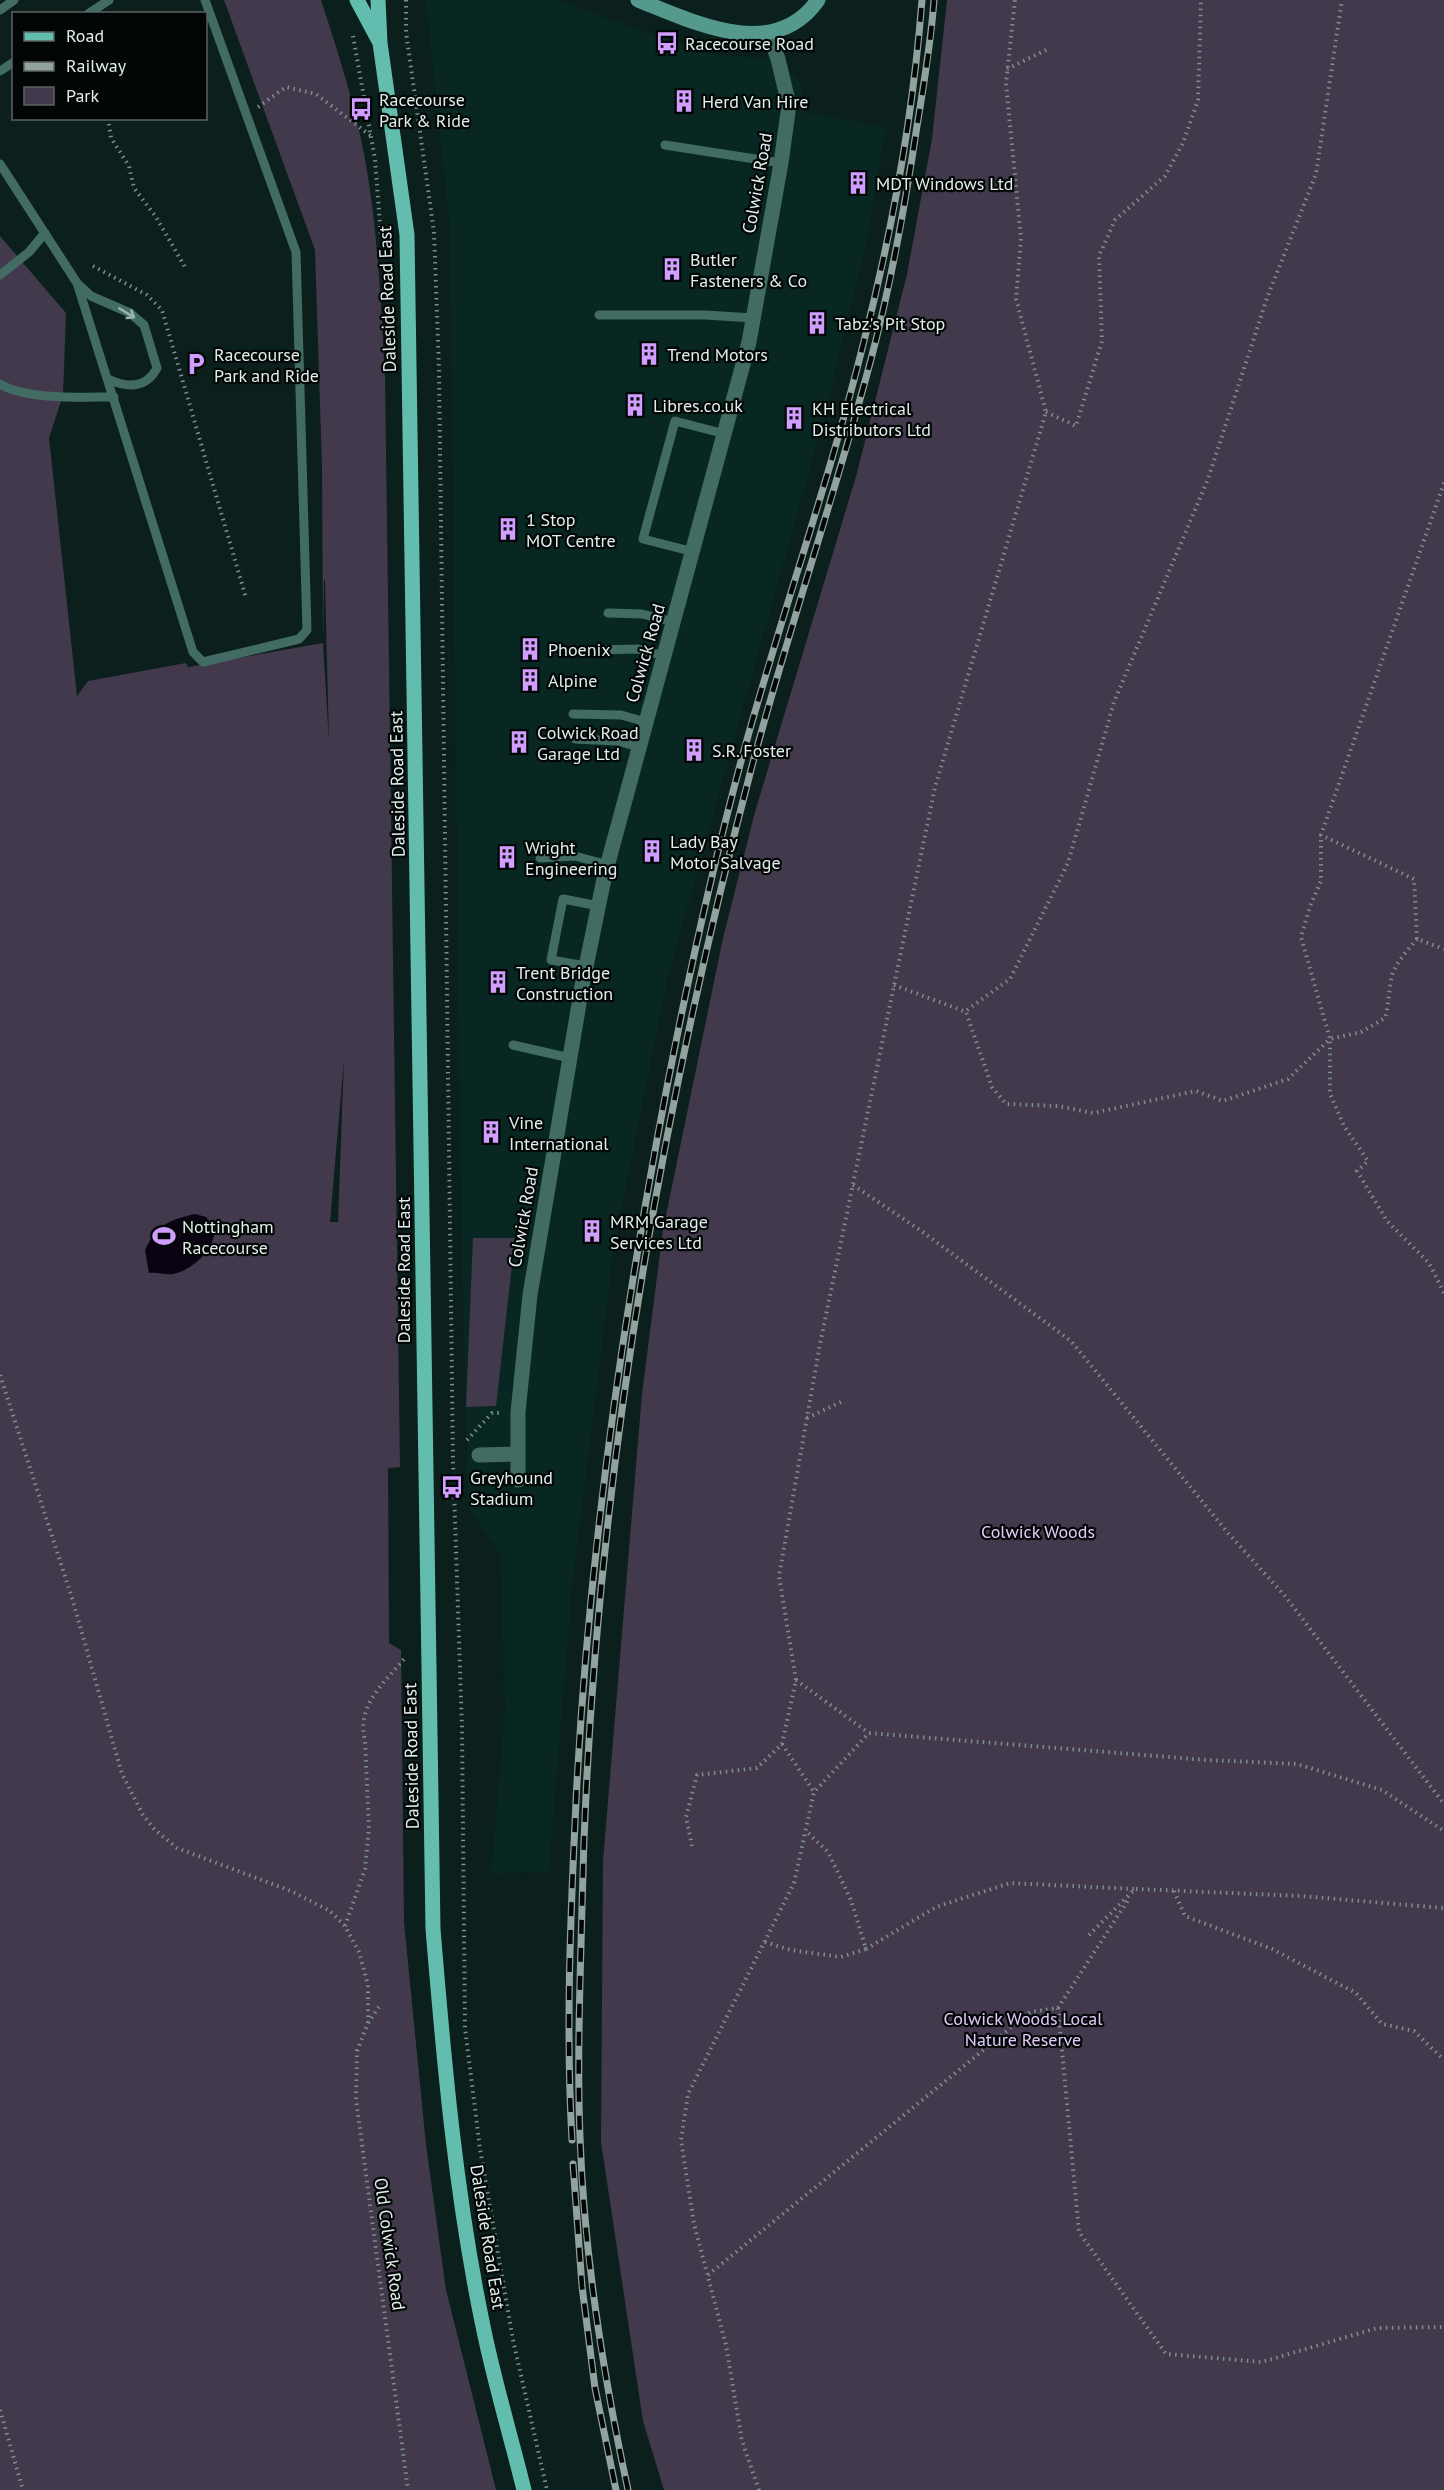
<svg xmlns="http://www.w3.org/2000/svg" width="1444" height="2490" viewBox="0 0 1444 2490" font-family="'PT Sans',sans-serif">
<rect width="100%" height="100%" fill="#0b1f1c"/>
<path fill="#082722" d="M426,0H556L710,54L776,59L801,82L804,112L886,127L865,250L824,418L667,980L614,1246L572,1587L549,1871L491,1874L505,1710L500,1554L468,1506L461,1209L450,231Z"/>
<path fill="#43394d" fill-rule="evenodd" d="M224,0H321C338,52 355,105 365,159C378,231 381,305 385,378L400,1467L388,1468L389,1643L401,1650L404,1922L426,2145L446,2290L496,2490H0V236L66,313L63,395L49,438L77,696L88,681L186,663L188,667L323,643L322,467L315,250ZM324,580H325L329,742L323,643ZM333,825L344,1030L333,826ZM344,1058L338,1222H330L344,1059Z
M947,0H1444V2490H664L643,2421L601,2142L603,1861L642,1394L663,1230L723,938L755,812L857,473L907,274L932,139Z
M473,1238H515L496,1406L466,1407Z"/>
<path fill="#0b0213" d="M195,1214L206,1217L215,1229C214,1250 193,1270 173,1274C166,1275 158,1272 149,1273L145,1250C157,1224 170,1220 195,1214Z"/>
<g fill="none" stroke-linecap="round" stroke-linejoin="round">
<path stroke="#7e8f8c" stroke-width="4" stroke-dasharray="1.5 4.5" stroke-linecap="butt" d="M406,0V32L434,232L439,369L453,1461L462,1728L465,2028L480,2149L513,2340L547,2490
M353,36L375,159L381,237L391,236
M1007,69L1048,49
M258,107L286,87L316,94L371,136
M108,118L111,138L129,166L134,188L156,217L185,267
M93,266L147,295L162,310L246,598
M1046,412L1076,426L1102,341L1099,256L1115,220L1165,176L1183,143L1198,100L1201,0
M1444,483L1321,835L1414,879L1417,939L1444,949
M1417,939C1408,950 1397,961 1392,975C1389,987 1389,1004 1385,1018L1361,1032L1330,1039V1094L1344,1126L1368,1161L1357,1171L1387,1221L1429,1263L1444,1293
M894,985L966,1012L992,1087L1006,1104L1058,1106L1093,1113L1196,1091L1223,1101L1288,1079L1330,1039L1301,937L1310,906L1321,881V835
M967,1010L1010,979L1068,863L1114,702L1208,479L1267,298L1316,174L1342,0
M853,1185L920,1230L1071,1341L1228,1533L1285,1596L1444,1804
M0,1375L72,1598L122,1774L143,1815L155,1830L177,1848L291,1891L330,1911L345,1926L359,1952L368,1985V2023
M807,1418L843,1401
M467,1440L492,1413H502
M796,1680L869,1733
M782,1744L814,1792
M692,1846L686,1817L697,1775L757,1768L782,1744L796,1680L779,1576L820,1344L935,787L1046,412L1016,299L1021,239L1006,83L1015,0
M1174,1891L1185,1916L1272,1949L1356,1993L1382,2024L1414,2031L1444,2060
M345,1926L365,1869L369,1829L365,1740C356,1706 384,1683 404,1659
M1089,1935L1135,1889L1301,1896L1444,1908
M765,1942L791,1950L841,1957L866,1949L851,1900L828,1852L806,1831
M866,1949L936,1907L1010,1883L1134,1889
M379,2007L368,2023L357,2051L356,2099L408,2490
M1058,2008L1130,1897
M708,2275L1030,2012L1058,2008L1079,2232L1166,2354L1262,2362L1377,2328L1444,2327
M0,2410L23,2490
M759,2490L742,2441L726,2345L694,2224L681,2140L688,2094L794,1883L814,1792L869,1733L1206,1760L1297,1764L1382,1790L1444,1831"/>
<path stroke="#426b63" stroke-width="9" d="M0,10L14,0
M88,14L109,0
M0,71L14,62
M665,145L781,163
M0,164L77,283L91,296L130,313L144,325L157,368C146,389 127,388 108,379
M0,275L29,252L45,233
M77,283L193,652L203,662L299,639L307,630L296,252L205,0
M599,315H705L753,318
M0,384C27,400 82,397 114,397
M694,552L643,539L675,421L725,434
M608,613L642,614L674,622
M594,650L638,649L665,656
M573,714L621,715L646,722
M575,739L617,741L639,747
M540,858L575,856L608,865
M586,966L551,960L563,899L599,906
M513,1045L570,1058"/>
<path stroke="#426b63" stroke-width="15" d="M479,1455L517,1454
M518,1480V1412L530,1295L582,986L605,874L749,342L781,163L789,105L778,59L769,34"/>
<path stroke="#55998d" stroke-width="15" d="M638,0C694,22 774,63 818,0"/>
<path stroke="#63bdae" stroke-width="15" d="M357,0L379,41
M378,0L380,43L407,235L433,1929C444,2063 456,2199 484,2331C495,2384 511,2437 524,2490"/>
<g stroke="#92a29f" stroke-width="7">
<path id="rail" d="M572,2140C566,2034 570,1928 575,1823C583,1640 604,1459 633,1279C661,1106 695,934 740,765C778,624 828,486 863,345C892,232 913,116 922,0
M573,2164L582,2286L595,2388L616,2490
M628,2490C603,2374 584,2256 580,2137C577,2061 580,1985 582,1908C590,1523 654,1138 752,766C788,631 834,498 870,363C891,285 905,206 917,126C924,84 931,42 934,0"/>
</g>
<use href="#rail" stroke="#020706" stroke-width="4.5" stroke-dasharray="14" stroke-linecap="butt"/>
</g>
<defs><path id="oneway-shaft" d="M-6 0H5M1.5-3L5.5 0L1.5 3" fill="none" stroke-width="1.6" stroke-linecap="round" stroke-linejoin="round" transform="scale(1.5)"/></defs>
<use stroke="#99b3ae" href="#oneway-shaft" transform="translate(127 313) rotate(31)"/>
<defs>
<g id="bus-bare" transform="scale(1.8)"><path d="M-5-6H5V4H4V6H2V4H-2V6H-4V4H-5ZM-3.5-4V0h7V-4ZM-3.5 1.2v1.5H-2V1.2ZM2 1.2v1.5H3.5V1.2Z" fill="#d19dfe" stroke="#020706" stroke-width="2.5" paint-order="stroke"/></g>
<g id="building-bare" transform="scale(1.8)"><path d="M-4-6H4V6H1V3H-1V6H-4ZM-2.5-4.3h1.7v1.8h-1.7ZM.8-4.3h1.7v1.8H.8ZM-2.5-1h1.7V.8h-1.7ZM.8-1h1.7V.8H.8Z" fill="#d19dfe" stroke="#020706" stroke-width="2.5" paint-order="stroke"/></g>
<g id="parking-bare" transform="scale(1.8)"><path d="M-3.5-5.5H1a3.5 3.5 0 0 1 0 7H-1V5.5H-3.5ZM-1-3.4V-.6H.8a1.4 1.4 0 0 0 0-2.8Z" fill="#d19dfe" stroke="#020706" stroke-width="2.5" paint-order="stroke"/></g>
<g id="stadium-bare" transform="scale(1.8)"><path d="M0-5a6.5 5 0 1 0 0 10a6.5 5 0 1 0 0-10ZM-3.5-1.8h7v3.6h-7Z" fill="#d19dfe" stroke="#020706" stroke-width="2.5" paint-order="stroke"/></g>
</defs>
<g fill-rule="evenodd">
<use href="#bus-bare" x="667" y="43"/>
<use href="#building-bare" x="684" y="101"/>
<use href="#bus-bare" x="361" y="109"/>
<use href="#building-bare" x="858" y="183"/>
<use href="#building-bare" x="672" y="269"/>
<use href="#building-bare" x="817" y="323"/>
<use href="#building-bare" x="649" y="354"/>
<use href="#parking-bare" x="196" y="364"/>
<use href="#building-bare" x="635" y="405"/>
<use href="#building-bare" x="794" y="418"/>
<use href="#building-bare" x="508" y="529"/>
<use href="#building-bare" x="530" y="649"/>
<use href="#building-bare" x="530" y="680"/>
<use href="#building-bare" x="519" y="742"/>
<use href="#building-bare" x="694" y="750"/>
<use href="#building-bare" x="652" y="851"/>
<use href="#building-bare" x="507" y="857"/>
<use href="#building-bare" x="498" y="982"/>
<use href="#building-bare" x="491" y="1132"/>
<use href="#building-bare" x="592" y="1231"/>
<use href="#stadium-bare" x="164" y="1236"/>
<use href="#bus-bare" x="452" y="1487"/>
</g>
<g text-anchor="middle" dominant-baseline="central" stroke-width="4.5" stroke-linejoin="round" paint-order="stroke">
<g font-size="18" fill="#e1eeeb" stroke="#020706" text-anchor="start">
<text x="685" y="43">Racecourse Road</text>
<text x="379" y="99">Racecourse<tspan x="379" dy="21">Park &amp; Ride</tspan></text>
<text x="702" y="101">Herd Van Hire</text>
<text x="876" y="183">MDT Windows Ltd</text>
<text x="690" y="259">Butler<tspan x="690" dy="21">Fasteners &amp; Co</tspan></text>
<text x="835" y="323">Tabz's Pit Stop</text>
<text x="214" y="354">Racecourse<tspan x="214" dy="21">Park and Ride</tspan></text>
<text x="667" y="354">Trend Motors</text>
<text x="653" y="405">Libres.co.uk</text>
<text x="812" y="408">KH Electrical<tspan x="812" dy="21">Distributors Ltd</tspan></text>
<text x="526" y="519">1 Stop<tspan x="526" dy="21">MOT Centre</tspan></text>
<text x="548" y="649">Phoenix</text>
<text x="548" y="680">Alpine</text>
<text x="537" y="732">Colwick Road<tspan x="537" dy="21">Garage Ltd</tspan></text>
<text x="712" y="750">S.R. Foster</text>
<text x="670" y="841">Lady Bay<tspan x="670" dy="21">Motor Salvage</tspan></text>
<text x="525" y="847">Wright<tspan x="525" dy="21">Engineering</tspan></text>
<text x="516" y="972">Trent Bridge<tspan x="516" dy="21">Construction</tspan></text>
<text x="509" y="1122">Vine<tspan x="509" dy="21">International</tspan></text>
<text x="610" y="1221">MRM Garage<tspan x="610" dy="21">Services Ltd</tspan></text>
<text x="182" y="1226">Nottingham<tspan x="182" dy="21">Racecourse</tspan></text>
<text x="470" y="1477">Greyhound<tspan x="470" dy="21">Stadium</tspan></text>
</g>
<g font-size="18" fill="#e1eeeb" stroke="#020706">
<text transform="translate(757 183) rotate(-80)">Colwick Road</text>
<text transform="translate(387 299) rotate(-92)">Daleside Road East</text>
<text transform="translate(645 653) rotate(-74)">Colwick Road</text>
<text transform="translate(397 784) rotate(-91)">Daleside Road East</text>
<text transform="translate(523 1217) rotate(-80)">Colwick Road</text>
<text transform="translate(403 1270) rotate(-90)">Daleside Road East</text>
<text transform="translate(411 1756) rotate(-91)">Daleside Road East</text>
<text transform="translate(488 2237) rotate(81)">Daleside Road East</text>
<text transform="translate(390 2244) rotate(82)">Old Colwick Road</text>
</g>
<g font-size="18" fill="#e4cafd" stroke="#020706">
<text x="1038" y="1531">Colwick Woods</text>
<text x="1023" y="2018">Colwick Woods Local<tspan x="1023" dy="21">Nature Reserve</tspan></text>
</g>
</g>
<rect x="12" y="12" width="195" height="108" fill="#020706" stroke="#5b6362" stroke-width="1.5"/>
<rect x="24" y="32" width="30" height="9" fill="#63bdae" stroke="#5b6362" stroke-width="1.5"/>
<text x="66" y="42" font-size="18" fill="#e1eeeb">Road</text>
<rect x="24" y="62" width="30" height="9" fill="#92a29f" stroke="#5b6362" stroke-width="1.5"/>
<text x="66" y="72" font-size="18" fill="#e1eeeb">Railway</text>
<rect x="24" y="87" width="30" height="18" fill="#43394d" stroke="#5b6362" stroke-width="1.5"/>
<text x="66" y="102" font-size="18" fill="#e1eeeb">Park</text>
</svg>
